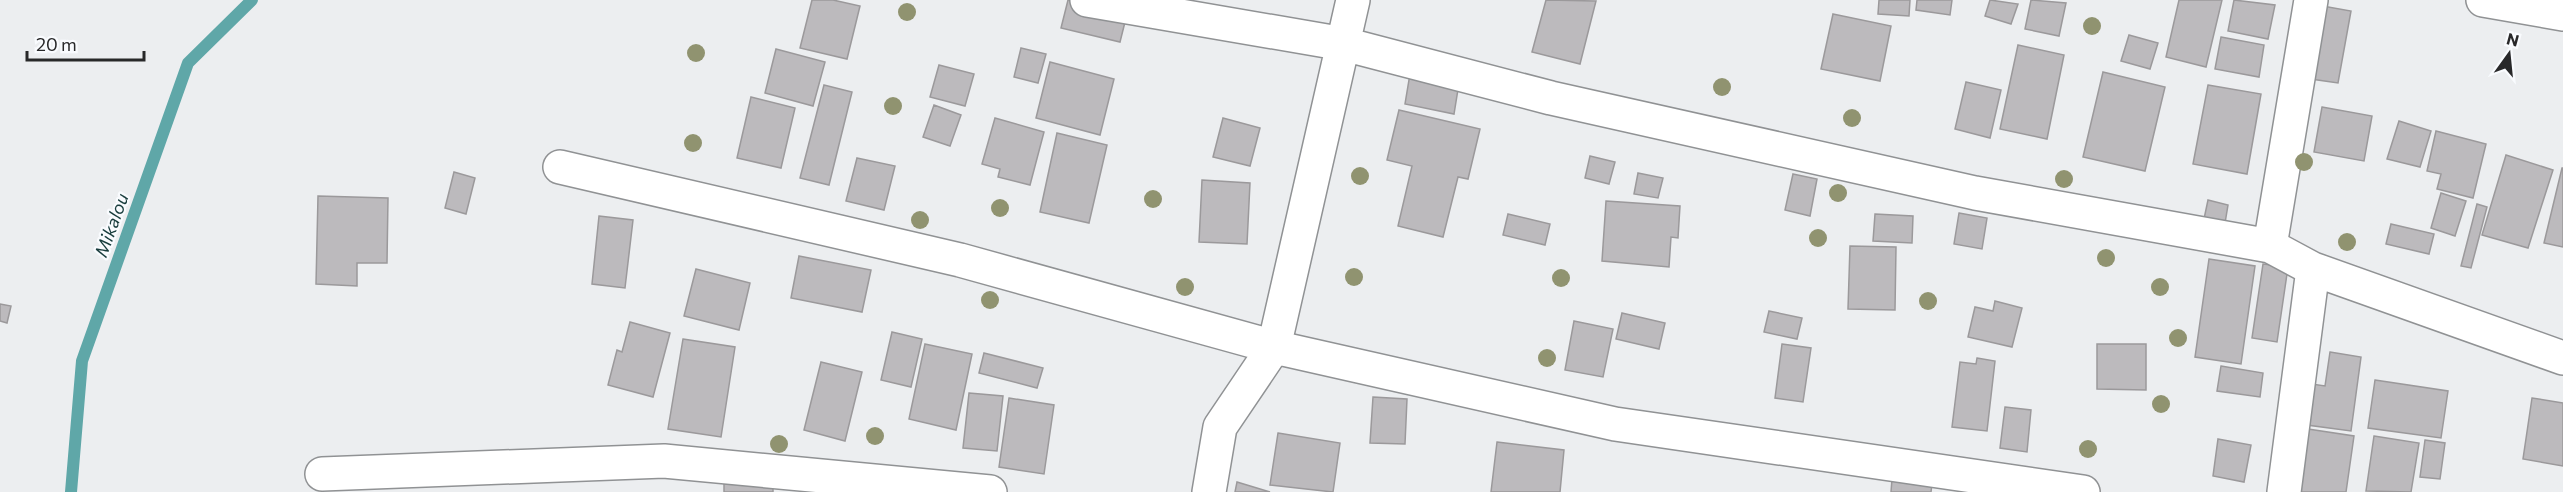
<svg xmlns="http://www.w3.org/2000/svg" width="2563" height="492" viewBox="0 0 2563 492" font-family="Commissioner,sans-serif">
<rect width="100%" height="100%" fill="#eceef0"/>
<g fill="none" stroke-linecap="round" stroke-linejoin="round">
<path stroke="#5fa7a8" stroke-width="12" d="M71,492L82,361L188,63L252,0"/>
</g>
<path fill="#bcbabd" stroke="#9b999b" stroke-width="1.5" d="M812,0H833L860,6L847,59L800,48Z
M1068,0L1127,14L1120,42L1061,28Z
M1546,0L1596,1L1580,64L1532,52Z
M1879,0H1910L1909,16L1878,14Z
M1917,0H1952L1950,15L1916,10Z
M1990,0L2018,4L2011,24L1985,16Z
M2031,0L2066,3L2059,36L2025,29Z
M2179,0H2222L2206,67L2166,57Z
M2234,0L2275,5L2268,39L2228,31Z
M2317,5L2351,11L2338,83L2304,78Z
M1833,14L1891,26L1880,81L1821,69Z
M2129,35L2158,43L2150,69L2121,61Z
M2221,37L2264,45L2259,77L2215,69Z
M2018,45L2064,55L2047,139L2000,129Z
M1021,48L1046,54L1038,83L1014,77Z
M776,49L825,62L813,106L765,93Z
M1050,62L1114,79L1100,135L1036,118Z
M939,65L974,74L965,106L930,97Z
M2103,72L2165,87L2145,171L2083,157Z
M1410,74L1459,83L1454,114L1405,104Z
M1966,82L2001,90L1990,138L1955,129Z
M824,85L852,92L829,185L800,178Z
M2208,85L2261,94L2247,174L2193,164Z
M751,97L795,108L781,168L737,158Z
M934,105L961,115L950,146L923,137Z
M2322,107L2372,116L2364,161L2314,152Z
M1399,110L1480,129L1468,179L1458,177L1443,237L1398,226L1412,166L1387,160Z
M995,118L1044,132L1030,185L998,177L1000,169L982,164Z
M1223,118L1260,128L1250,166L1213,157Z
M2399,121L2431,131L2420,167L2387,159Z
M2436,131L2486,144L2473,198L2437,189L2441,174L2427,171Z
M1057,133L1107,145L1089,223L1040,212Z
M2506,155L2553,170L2528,248L2482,235Z
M1590,156L1615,162L1609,184L1585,178Z
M857,158L895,166L884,210L846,201Z
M2562,168H2563V247L2544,243Z
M454,172L475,178L466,214L445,208Z
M1638,173L1663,178L1658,198L1634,194Z
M1793,174L1817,179L1810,216L1785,210Z
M1202,180L1250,183L1247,244L1199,242Z
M2441,193L2466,201L2455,236L2431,228Z
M318,196L388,198L387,263H357V286L316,284Z
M2208,200L2228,205L2225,223L2204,219Z
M1606,201L1680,206L1678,238L1671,237L1669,267L1602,261Z
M2477,204L2487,207L2471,268L2461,266Z
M1959,213L1987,218L1982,249L1954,244Z
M1508,214L1550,224L1545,245L1503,235Z
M1875,214L1913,216L1912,243L1873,241Z
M599,216L633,220L625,288L592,284Z
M2391,224L2434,234L2429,254L2386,244Z
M1850,246L1896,247L1895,310L1848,309Z
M799,256L871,270L862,312L791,298Z
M2209,259L2255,266L2241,364L2195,357Z
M2263,264L2288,267L2277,342L2252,338Z
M696,269L750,283L739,330L684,316Z
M1995,301L2022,308L2012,347L1968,337L1975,307L1993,311Z
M0,304L11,306L7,323L0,321Z
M1769,311L1802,318L1797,339L1764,332Z
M1622,313L1665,323L1659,349L1616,339Z
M1574,321L1613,329L1603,377L1565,370Z
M630,322L670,333L653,397L608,385L617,350L622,352Z
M892,332L922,339L911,387L881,380Z
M683,339L735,347L721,437L668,429Z
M925,344L972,354L956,430L909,419Z
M1782,344L1811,348L1803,402L1775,398Z
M2097,344H2146V390L2097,389Z
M2330,352L2361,357L2351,431L2307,425L2312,384L2325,386Z
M984,353L1043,368L1037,388L979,373Z
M1977,358L1995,361L1987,431L1952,427L1960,362L1976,364Z
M821,362L862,372L845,441L804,430Z
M2221,366L2263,373L2260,397L2217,391Z
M2375,380L2448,391L2441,438L2368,428Z
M969,393L1003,396L997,451L963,448Z
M1373,397L1407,399L1405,444L1370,443Z
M1009,398L1054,405L1044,474L999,467Z
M2532,398L2563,403V466L2523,459Z
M2005,407L2031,410L2027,452L2000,448Z
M2308,429L2354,436L2346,492H2299Z
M1278,433L1340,443L1333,492L1270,485Z
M2374,436L2419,443L2411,492L2366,491Z
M2218,439L2251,445L2244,482L2213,476Z
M2425,440L2445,443L2440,479L2420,477Z
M1497,442L1564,450L1560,492H1491Z
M1892,479L1932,484L1931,492H1891Z
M724,480L773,481V492H724Z
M1237,482L1270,492H1235Z"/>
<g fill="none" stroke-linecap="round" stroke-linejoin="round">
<g stroke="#909294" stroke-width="36">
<path id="minor" d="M1087,0L1344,44L1551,98L1975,193L2270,246L2313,269L2563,358
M2483,0L2563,14
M560,167L960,260L1274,347L1615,424L2083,492
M2270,246L2311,0
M322,474L664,461L990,492
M1209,492L1220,427L1274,347L1353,0
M2284,492L2313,269"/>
</g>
<use href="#minor" stroke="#fff" stroke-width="33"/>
</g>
<g fill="#909370">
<circle cx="907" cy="12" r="9"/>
<circle cx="2092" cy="26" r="9"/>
<circle cx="696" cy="53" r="9"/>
<circle cx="1722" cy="87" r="9"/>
<circle cx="893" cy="106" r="9"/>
<circle cx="1852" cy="118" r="9"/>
<circle cx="693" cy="143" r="9"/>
<circle cx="2304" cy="162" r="9"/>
<circle cx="1360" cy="176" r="9"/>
<circle cx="2064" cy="179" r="9"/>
<circle cx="1838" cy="193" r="9"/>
<circle cx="1153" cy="199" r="9"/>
<circle cx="1000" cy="208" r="9"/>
<circle cx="920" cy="220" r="9"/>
<circle cx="1818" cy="238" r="9"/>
<circle cx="2347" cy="242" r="9"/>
<circle cx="2106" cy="258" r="9"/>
<circle cx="1354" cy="277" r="9"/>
<circle cx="1561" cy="278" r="9"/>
<circle cx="1185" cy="287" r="9"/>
<circle cx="2160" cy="287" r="9"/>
<circle cx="990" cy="300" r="9"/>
<circle cx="1928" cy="301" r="9"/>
<circle cx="2178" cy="338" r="9"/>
<circle cx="1547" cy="358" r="9"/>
<circle cx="2161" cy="404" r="9"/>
<circle cx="875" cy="436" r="9"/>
<circle cx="779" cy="444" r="9"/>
<circle cx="2088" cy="449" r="9"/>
</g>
<g text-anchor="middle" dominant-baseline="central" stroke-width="4.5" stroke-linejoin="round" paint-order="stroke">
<g font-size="18" font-style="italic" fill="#183c3c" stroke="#f9fbfe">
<text transform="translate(111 225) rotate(-70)">Mikalou</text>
</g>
</g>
<g transform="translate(2509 54) rotate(15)" stroke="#f9fbfe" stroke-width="4.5" paint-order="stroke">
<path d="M0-4.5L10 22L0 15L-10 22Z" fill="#282829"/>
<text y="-9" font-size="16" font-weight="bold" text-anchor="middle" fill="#282829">N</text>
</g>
<path d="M27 51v9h117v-9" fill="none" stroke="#282829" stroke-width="3"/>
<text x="36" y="51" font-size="18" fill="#282829" stroke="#f9fbfe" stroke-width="4.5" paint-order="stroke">20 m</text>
</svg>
